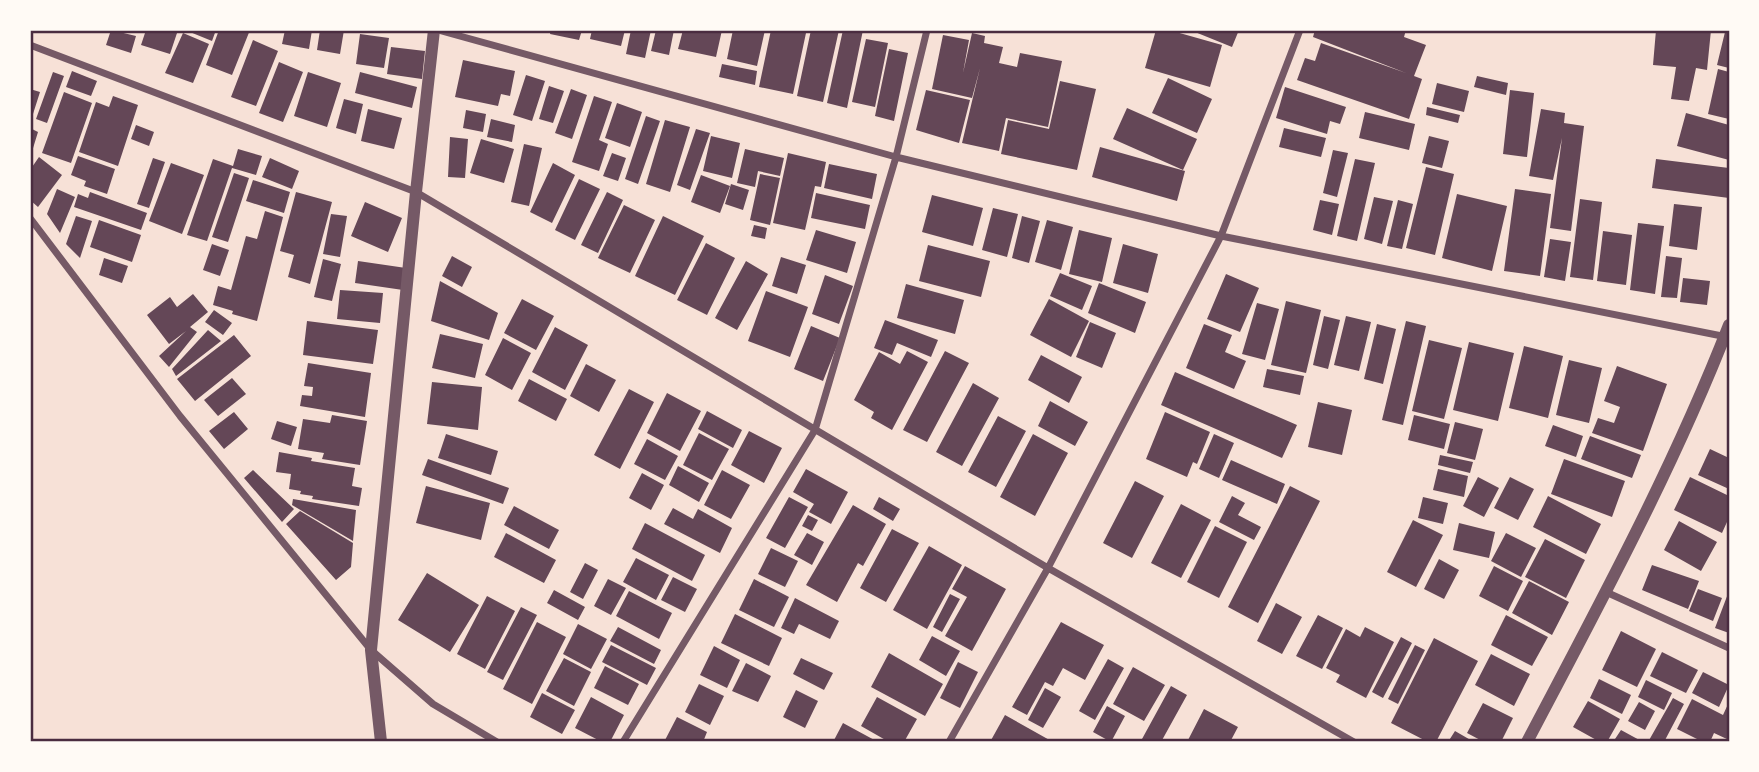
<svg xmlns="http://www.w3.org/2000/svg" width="1759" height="772" viewBox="0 0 1759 772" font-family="'DejaVu Sans',sans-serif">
<rect width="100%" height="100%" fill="#f7e1d7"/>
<path fill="#644757" d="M111,30L136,36L131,53L106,45Z
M146,30H178L170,54L141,45Z
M185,30H216L212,41Z
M219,30H250L232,75L206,65Z
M285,30H312L309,49L282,44Z
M320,30H344L340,54L317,50Z
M551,30H582L579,40L550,34Z
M592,30H625L621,46L590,39Z
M631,30H651L645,58L626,54Z
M656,30H674L669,55L651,51Z
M683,30H722L716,57L678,49Z
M733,30H765L757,66L727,59Z
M771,30H792L806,33L793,94L759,87Z
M811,30H839L823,102L797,96Z
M843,30H863L847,108L827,103Z
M1156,30H1169L1222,45L1210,87L1145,68Z
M1190,30H1239L1232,47Z
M1315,30H1406L1404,37L1426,45L1414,76L1422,79L1409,119L1297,80L1305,58L1315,61L1321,43L1406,73L1313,37Z
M1656,30H1711L1707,70L1696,68L1689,101L1671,99L1676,67L1653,65Z
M1725,32L1729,33V68L1717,65Z
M183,33L209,44L193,83L165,73Z
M972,33L985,36L984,43L1003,47L999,63L1017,67L1020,53L1062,61L1048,127L1006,118L999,151L962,143L980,68L972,98L932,89L943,35L969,40L963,73Z
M360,34L389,38L384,68L356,64Z
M866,39L888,43L875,107L852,102Z
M253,40L278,51L256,106L231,97Z
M391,47L425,51L422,79L387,74Z
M889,49L908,53L894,121L875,116Z
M463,60L515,71L510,96L501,94L498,106L455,97Z
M279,62L303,72L283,122L259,113Z
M722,64L757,71L755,85L719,77Z
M1718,69L1729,72V119L1708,114Z
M72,71L97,81L91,96L66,87Z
M53,72L64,76L47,123L36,119Z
M308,72L341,83L327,127L294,116Z
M360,72L417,87L412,108L355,93Z
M526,75L545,81L532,121L513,115Z
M1477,76L1508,83L1506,95L1474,87Z
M1168,78L1212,99L1197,133L1152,113Z
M1060,81L1096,89L1077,170L1001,154L1008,120L1049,129Z
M1437,83L1469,91L1464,112L1432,104Z
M549,86L564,91L553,123L539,119Z
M1285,87L1346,107L1340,124L1330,121L1327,134L1276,118Z
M30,89L40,92L33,114L30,113Z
M571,89L587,95L572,139L555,133Z
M926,90L970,100L959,143L916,130Z
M1510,90L1534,93L1527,157L1503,154Z
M64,92L92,103L71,163L42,153Z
M113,96L138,105L118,166L79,152L96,102L109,107Z
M594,96L612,102L599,140L608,144L599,171L572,162Z
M344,99L363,104L356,134L336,128Z
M617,103L642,112L630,147L605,138Z
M1427,107L1460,115L1458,123L1426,115Z
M1127,108L1197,139L1183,170L1113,139Z
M368,109L402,118L394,149L361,141Z
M1541,109L1565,113L1564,123L1584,126L1571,231L1550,228L1562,138L1553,180L1529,176Z
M466,110L486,114L483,132L463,128Z
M1365,112L1415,124L1409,150L1359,138Z
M1686,113L1729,125V160L1677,146Z
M646,116L660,121L638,184L625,179Z
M491,119L515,125L512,142L487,137Z
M665,120L690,127L670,192L646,184Z
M136,125L154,132L149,146L131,139Z
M30,128L38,132L30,158Z
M1284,128L1326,138L1321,157L1279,147Z
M696,129L710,133L690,190L677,185Z
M711,136L740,143L732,178L703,171Z
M1429,136L1449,141L1442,168L1422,163Z
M450,137L468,139L465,178L448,177Z
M481,139L514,149L504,183L470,173Z
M524,144L542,148L529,206L511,202Z
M1100,147L1185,171L1177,201L1092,177Z
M238,149L262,156L256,175L232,168L207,241L187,235L213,159L233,166Z
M745,149L784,158L780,176L758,171L755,187L737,183Z
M1333,150L1348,153L1337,197L1323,193Z
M612,153L626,158L618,181L603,176Z
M788,153L826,162L821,187L815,186L805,230L773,223Z
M78,156L115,169L107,194L84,186L86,181L71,175Z
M39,157L62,175L38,207L30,200V170Z
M153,158L165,162L149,208L137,204Z
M270,158L299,171L292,189L262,177Z
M1355,159L1375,163L1357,241L1337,236Z
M1656,159L1729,168V198L1652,188Z
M171,163L204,175L182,234L149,221Z
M553,163L575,175L552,223L530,212Z
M829,164L877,174L872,199L824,188Z
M1426,167L1454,174L1435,255L1406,248Z
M234,173L249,178L228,242L212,237Z
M760,174L780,178L770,225L750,220Z
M701,175L730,186L720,213L691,202Z
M579,179L600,189L575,240L555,230Z
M253,180L290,192L284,213L246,201Z
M731,184L749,190L743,210L725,204Z
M57,189L75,197L60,233L47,214Z
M1515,189L1551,194L1540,276L1504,271Z
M90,192L147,213L141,230L74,207L78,194L88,198Z
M296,192L332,202L310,284L288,277L294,255L280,251Z
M607,192L623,200L598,253L581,245Z
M816,193L870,205L865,229L811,218Z
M1457,194L1507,206L1492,271L1442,258Z
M932,195L983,208L973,246L922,232Z
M1374,197L1393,201L1382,244L1364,239Z
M1580,199L1602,202L1593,280L1570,277Z
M1320,200L1339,204L1332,235L1313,230Z
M1398,200L1413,204L1402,249L1387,246Z
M365,202L402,218L388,252L351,236Z
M1674,204L1702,207L1697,250L1669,246Z
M624,205L655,220L630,273L598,258Z
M993,208L1018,214L1007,257L982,250Z
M265,211L283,217L257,321L232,314L233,311L213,305L218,286L231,290L246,236L257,239Z
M331,214L347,216L340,257L323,254Z
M76,216L92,221L80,258L66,244Z
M663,216L704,236L675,295L635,276Z
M1022,216L1040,221L1029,263L1012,258Z
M99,220L141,235L132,262L90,247Z
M1047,220L1073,227L1061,270L1035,262Z
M1638,223L1664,226L1655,294L1630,290Z
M754,225L767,228L765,239L751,236Z
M816,230L856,242L847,273L806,260Z
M1079,230L1112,238L1102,282L1069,274Z
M1603,231L1632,235L1626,285L1597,281Z
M1550,239L1571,242L1565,281L1544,277Z
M706,243L735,258L707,315L677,300Z
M212,244L229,250L220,276L203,270Z
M1123,244L1158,254L1148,293L1113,283Z
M928,245L990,261L981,297L919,281Z
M452,256L472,267L462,287L442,276Z
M1666,256L1682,258L1677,298L1661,297Z
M781,257L806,265L797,294L772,286Z
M104,258L128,266L122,283L99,275Z
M323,259L341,264L332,301L314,297Z
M358,261L406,268L403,290L355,283Z
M746,261L768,274L737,330L715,318Z
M1060,273L1092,286L1082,310L1050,296Z
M1226,274L1259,288L1240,332L1207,319Z
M825,275L853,286L839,324L812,314Z
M1683,278L1710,281L1707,305L1680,302Z
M440,281L498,313L489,340L431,321Z
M1099,283L1146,302L1135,333L1088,313Z
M906,284L964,300L955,334L897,318Z
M340,290L383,293L380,323L337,319Z
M766,291L808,307L790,357L748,341Z
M193,294L208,312L190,327L197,332L169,367L159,356L186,331L169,344L147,315L170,297L177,307Z
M522,299L554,316L536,350L504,333Z
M1049,299L1089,321L1071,357L1030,335Z
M1286,301L1321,310L1306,373L1271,365Z
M1257,303L1279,309L1265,360L1242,354Z
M214,310L232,323L223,335L205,322Z
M1324,316L1340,320L1328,369L1313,365Z
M1346,316L1371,322L1359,371L1334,365Z
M885,320L938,340L931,357L897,343L892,355L874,348Z
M307,321L378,330L373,364L303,355Z
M1406,321L1426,326L1403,425L1382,420Z
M1090,322L1116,333L1102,368L1076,357Z
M1204,324L1232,335L1225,352L1246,361L1234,389L1186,368Z
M1377,324L1396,329L1383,384L1364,379Z
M811,326L840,338L823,381L794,369Z
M555,327L588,345L565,390L532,372Z
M208,330L221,341L176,376L172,369Z
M440,334L483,344L475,378L432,368Z
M234,335L251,356L195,401L177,379Z
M503,338L531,353L512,390L485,375Z
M1429,340L1462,348L1444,419L1412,411Z
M1469,342L1514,353L1498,421L1453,410Z
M1524,346L1563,356L1548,418L1509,408Z
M907,351L928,362L892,430L871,418L874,412L854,400L879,352L900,364Z
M945,351L969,363L927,442L903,430Z
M1041,355L1082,377L1069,403L1028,380Z
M1569,360L1602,368L1589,423L1556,415Z
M308,363L371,373L365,417L300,406L302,395L312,396L313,387L304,386Z
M586,364L616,380L599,412L570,396Z
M1617,366L1667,384L1643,451L1592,433L1598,418L1614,423L1620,407L1604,401Z
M1267,369L1304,376L1300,395L1263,387Z
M1175,372L1297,425L1282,458L1161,405Z
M232,378L246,394L218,416L204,400Z
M529,379L567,399L556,421L518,401Z
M432,382L482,387L478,430L427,424Z
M973,383L999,398L962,466L936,452Z
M629,389L654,402L620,469L594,455Z
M667,393L701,411L680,451L647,433Z
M1050,401L1088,422L1075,446L1038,426Z
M1318,402L1352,410L1342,455L1308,447Z
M707,411L742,430L733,448L698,429Z
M234,412L248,429L224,449L209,431Z
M1165,412L1210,432L1197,464L1193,462L1187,477L1146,459Z
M332,415L367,421L360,465L322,459L324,453L298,449L303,419L330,423Z
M1414,415L1450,424L1444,449L1408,440Z
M998,416L1026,431L996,487L968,472Z
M277,421L297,427L291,446L271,439Z
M1455,422L1483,429L1475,460L1447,453Z
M1553,425L1583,436L1576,457L1545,446Z
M749,431L782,448L764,483L731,465Z
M699,433L729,449L712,480L683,465Z
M446,434L498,451L491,475L438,458Z
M1033,434L1068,453L1035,516L1000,497Z
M1214,434L1234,443L1219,478L1199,469Z
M1590,436L1641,455L1632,478L1581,459Z
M647,439L678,456L665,480L634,464Z
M1710,449L1729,458V489L1698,475Z
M279,452L312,458L311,461L355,468L352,486L362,488L359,506L312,499L313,496L300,494L301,491L289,489L291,474L276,472Z
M1440,455L1473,462L1470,473L1438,465Z
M428,459L509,488L503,504L422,475Z
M1564,459L1625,481L1612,517L1551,494Z
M1231,460L1285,484L1277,504L1222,480Z
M678,466L709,483L699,502L669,485Z
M806,469L848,492L831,524L809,512L814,504L793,492Z
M1438,469L1468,476L1464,497L1433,490Z
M253,470L294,509L282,522L244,478Z
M722,470L750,485L731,519L704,505Z
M642,473L664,485L651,510L629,498Z
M1478,477L1499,488L1484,517L1463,506Z
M1510,477L1534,489L1518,520L1494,508Z
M1690,477L1729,496V523L1727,522L1722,533L1674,510Z
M1135,481L1164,496L1132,558L1103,543Z
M426,486L490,503L481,540L416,523Z
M1290,486L1320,501L1258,623L1228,607Z
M1232,496L1245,503L1238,515L1261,527L1254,540L1219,522Z
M1548,496L1601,524L1586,554L1533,527Z
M789,497L808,507L785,548L766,538Z
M879,497L900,509L893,521L873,509Z
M1423,497L1448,503L1443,524L1418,518Z
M293,499L356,510L353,541L292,505Z
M1181,504L1211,520L1181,578L1151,563Z
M853,505L886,524L863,566L858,563L837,602L806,585Z
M514,506L559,530L549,549L504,525Z
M673,508L693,519L698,509L732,528L720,553L664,524Z
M300,511L353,543L351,567L336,580L286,524Z
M808,515L818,520L812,531L802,526Z
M1413,520L1443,535L1416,587L1387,572Z
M1679,521L1717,542L1701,571L1664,550Z
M645,523L705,555L692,581L632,549Z
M1459,523L1495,532L1489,558L1453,550Z
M1215,526L1247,542L1219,598L1187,582Z
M892,529L919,543L886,602L860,588Z
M506,533L556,560L544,583L494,557Z
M807,533L824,542L812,565L794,555Z
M1506,533L1536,548L1521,577L1491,561Z
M1545,539L1585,560L1566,598L1525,577Z
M929,546L962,565L927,629L893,610Z
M771,548L798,561L785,587L758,574Z
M636,558L669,575L656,600L623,582Z
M1439,559L1459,570L1444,599L1424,589Z
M585,563L598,570L583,599L570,592Z
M1652,565L1699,581L1688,609L1642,590Z
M965,566L1006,589L972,651L945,636L967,597L952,589Z
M1494,566L1523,581L1508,611L1479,596Z
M427,573L479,605L450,652L398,620Z
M673,577L697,589L685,612L661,600Z
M608,579L626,588L611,615L594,606Z
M754,579L789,597L774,627L739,610Z
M1529,581L1569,602L1552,635L1512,613Z
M1698,589L1722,598L1713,621L1689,611Z
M554,590L585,607L578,620L547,603Z
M629,591L672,613L659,639L616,616Z
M1729,591V633L1715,628Z
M950,594L960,599L942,632L933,627Z
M487,596L515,611L485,669L457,654Z
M795,598L839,621L830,639L799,624L794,634L781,628Z
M1276,603L1302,617L1282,654L1257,641Z
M521,607L537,615L503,680L487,672Z
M735,614L782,638L769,666L721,643Z
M1318,615L1343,628L1322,669L1296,656Z
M1506,615L1548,637L1532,666L1491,645Z
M537,622L566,637L532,704L503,689Z
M1061,622L1104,645L1085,680L1063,668L1053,686L1045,682L1027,715L1012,707Z
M578,624L607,639L591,669L563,654Z
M618,627L661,650L654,664L610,641Z
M1365,627L1394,642L1366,698L1336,682L1340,675L1326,668L1346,629L1360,637Z
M1621,631L1656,649L1637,687L1602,670Z
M932,636L960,651L946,676L919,660Z
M1401,637L1412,643L1383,698L1372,692Z
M1434,638L1478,661L1436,742H1428L1391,723Z
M611,645L656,668L647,685L602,662Z
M1415,645L1425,650L1398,704L1388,699Z
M714,646L740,660L727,688L700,675Z
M1662,652L1698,670L1686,693L1650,676Z
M889,653L943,684L925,716L871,687Z
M1491,654L1530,674L1514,706L1475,685Z
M564,658L591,672L574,706L546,691Z
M801,658L833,673L824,690L793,674Z
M1108,659L1124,668L1095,720L1079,711Z
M958,662L978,672L960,708L940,698Z
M746,663L771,676L758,702L732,691Z
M605,666L639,684L628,705L594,688Z
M1133,667L1165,685L1144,721L1113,704Z
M1703,672L1729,685L1719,707L1692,693Z
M1599,679L1631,695L1622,714L1590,698Z
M1646,680L1672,693L1664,710L1638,697Z
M699,684L724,696L710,725L685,712Z
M1171,686L1187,695L1161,742H1148L1142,739Z
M1045,688L1061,697L1043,728L1028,720Z
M796,690L818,701L805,728L783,717Z
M542,693L575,710L562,734L530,717Z
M591,697L624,715L610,742H602L575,728Z
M877,697L917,719L904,742H889L861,726Z
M1673,698L1684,704L1664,742H1648Z
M1692,699L1723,715L1729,702V740L1714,733L1710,742H1703L1677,729Z
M1588,701L1620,719L1607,742H1600L1573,727Z
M1639,702L1655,711L1645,730L1628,721Z
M1483,703L1513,718L1501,742H1484L1467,733Z
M1107,706L1125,716L1111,742L1093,732Z
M1204,709L1238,727L1230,742H1187Z
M1005,715L1053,742H990Z
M677,717L707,732L703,742H664Z
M843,723L878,742H833Z
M1621,730L1643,742H1613Z
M1455,731L1474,742H1448Z"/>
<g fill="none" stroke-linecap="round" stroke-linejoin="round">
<path stroke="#755966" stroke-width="7" d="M438,30L896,157L1221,236L1727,337
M30,45L416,192L1048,568L1354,742
M30,218L180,416L371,650L433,704L497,742
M1606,592L1729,648
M623,742L815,430L896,157L927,30
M949,742L1048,568L1221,236L1300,30"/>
<path stroke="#755966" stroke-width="12" d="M381,742L371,650L416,192L434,30
M1527,742C1599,605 1673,469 1729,325"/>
</g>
<rect width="1759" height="772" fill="none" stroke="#fffaf5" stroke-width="63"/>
<rect x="32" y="32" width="1696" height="708" fill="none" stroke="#4a2c40" stroke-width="2.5"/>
</svg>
